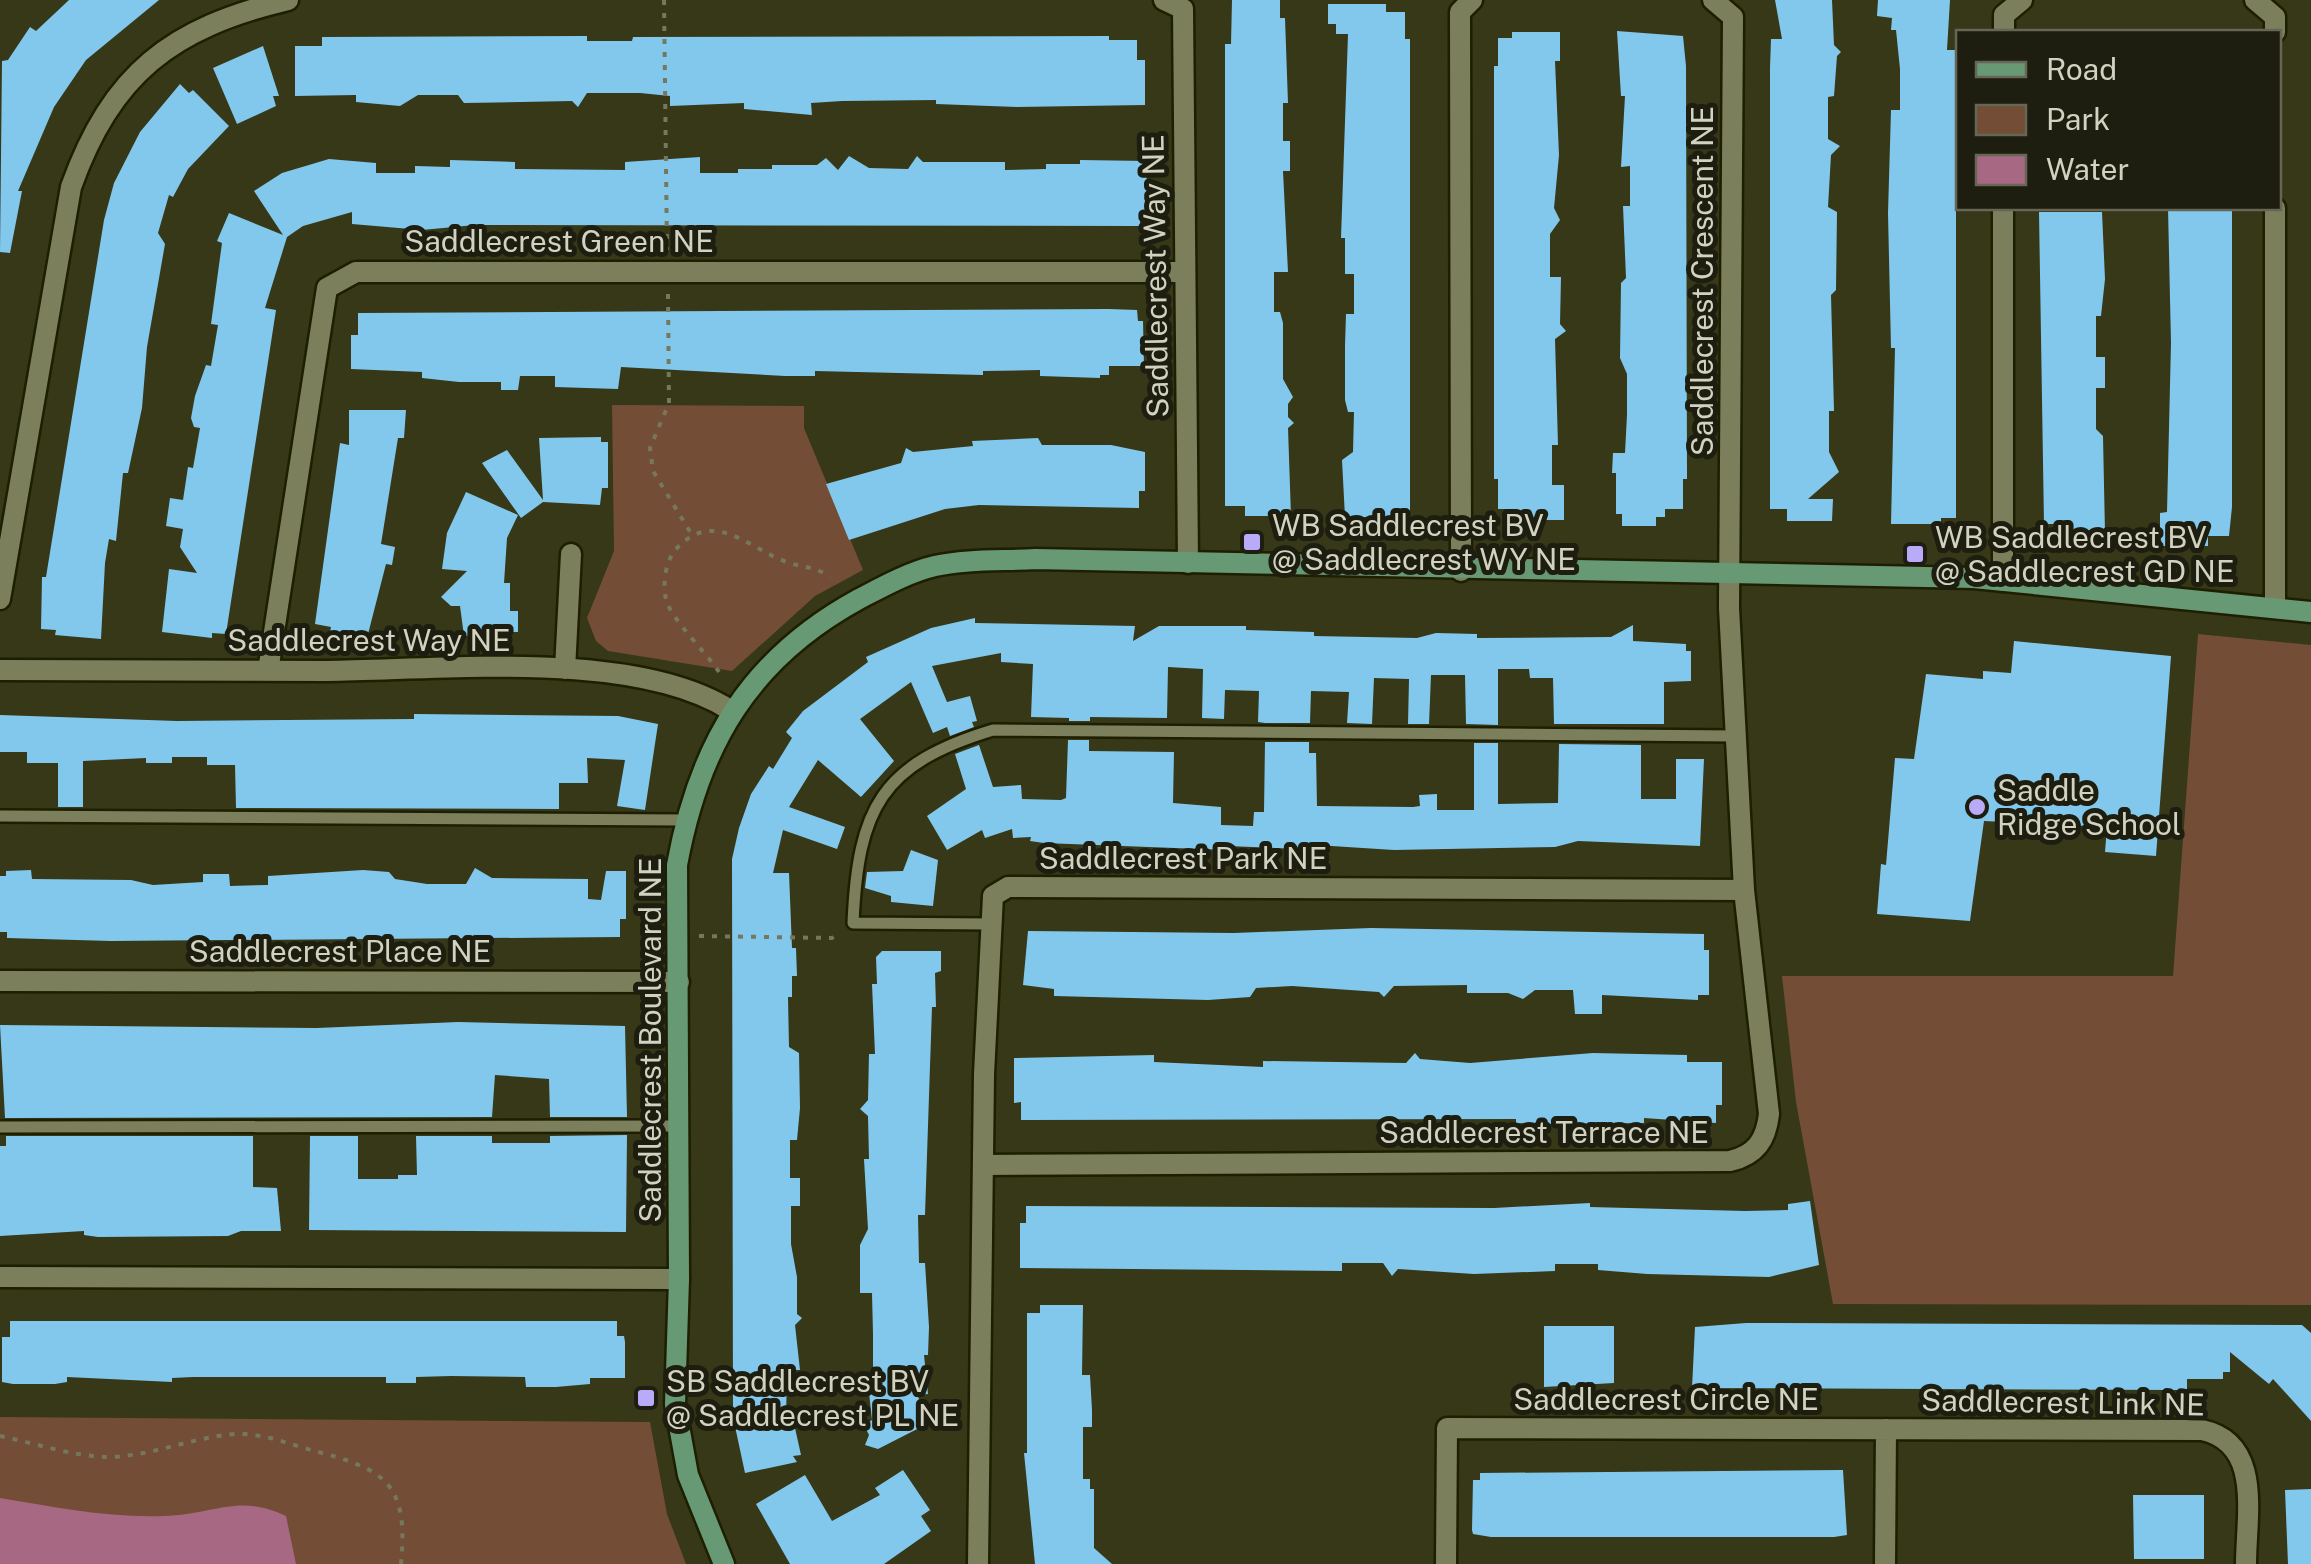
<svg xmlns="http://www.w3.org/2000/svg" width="2311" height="1564" viewBox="0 0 2311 1564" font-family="'Public Sans',sans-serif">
<rect width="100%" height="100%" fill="#363818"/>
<path fill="#734d35" d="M612,405L804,406V428L863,570L815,596L732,671L608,651L596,641L587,618L614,551Z
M2198,634L2311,645V1305L1833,1304L1796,1102L1782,976H2173Z
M0,1417L650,1422L667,1514L686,1564H0Z"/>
<path fill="#a66883" d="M0,1498C55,1507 108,1518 164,1516C213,1515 239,1493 286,1516L296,1564H0Z"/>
<path fill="#82c8ed" d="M69,0H159L86,60L54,107L18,191H22L10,253L0,252L2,61L8,60L30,27L36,31Z
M1232,0H1280V18H1285L1288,103H1283V141H1290V171H1283L1288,272H1274V312H1280L1283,323V379L1293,397L1288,404V417L1294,423L1288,428L1291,516H1245V506H1225V44H1231Z
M1775,0H1832L1834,45L1841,52L1837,56L1834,96L1828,97V139L1840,146L1831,155L1828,207L1837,212L1836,290L1831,295L1834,411H1829V452L1839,472L1808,499H1833L1832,521H1787V509H1770V68L1771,39H1782Z
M1878,0H1950L1947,50H1956V518H1941V524H1891L1895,348H1891L1888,213L1891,110H1900V69L1896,30H1891L1892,18L1877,16Z
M1328,4H1386V12H1405V39H1410V512H1397V517H1345L1342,460L1353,452L1354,412H1348L1345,400V346L1346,314H1354V274H1345V238H1341L1348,34H1336V24H1328Z
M1617,31L1683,36L1686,66L1687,479H1683V509H1665V517H1656V526H1622V514H1616V473H1612L1613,453H1625L1627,415V374L1620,358L1621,283L1626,278L1623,206H1630V166L1621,167L1625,96H1621Z
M1512,32H1560V61H1555L1559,155L1554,208L1560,220L1550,234V277H1561L1560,324L1566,331L1555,339L1558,445H1552V485H1564V520H1518V509H1498V479H1494V66H1498V38H1512Z
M587,36V41H632L633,37L1109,36V40H1137V60H1145V105L1017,107L936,104V100L842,101L811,103L812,115L744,109V103L670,106V96L640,93H587L578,107L572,101L464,103L458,95H418L400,106L356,102V95L295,96V46H322V37Z
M263,46L279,96H273L276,106L237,124L213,68Z
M180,84L189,93L193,90L229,126L188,169L173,197L169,195L158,233L165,244L147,347L142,408L128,473H123L116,541L109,539L105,563L101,639L55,635L56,630L41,629L42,577H46L104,220L114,183L140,132Z
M849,156L869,168L908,169L917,156L923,162H1005V170L1046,169V164H1080V160L1147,161L1146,212H1140V226L475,225L422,230L352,224V212L303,226L287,237L265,308L276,310L226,634L212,633V638L162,632L169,569L197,573L180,547L183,529L166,526L170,498L183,500L188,467L193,468L200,428L194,427L191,418L195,396L206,365L211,366L218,325L211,324L222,243L217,241L229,213L283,235L254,191L282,173L329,159L376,163V173H415V166L450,167V160L515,162V169L625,170V162L700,157V173H738V169H772V165H817L826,158L838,170Z
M2168,208H2232V507L2229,536H2208V546H2162L2160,532V513L2167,512L2171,343Z
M2039,212H2102L2105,279L2101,316H2096V357H2105V388H2096V429L2103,436L2105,533H2060V524H2044Z
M1109,309L1137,310L1138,321H1143L1144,366H1109V375H1100V378L1040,376V370L983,371V375L815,371V376H785L621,367L618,389L555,387V376H520L518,390H501V382H459L422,378V372L351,369V335H358V313Z
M349,410H406L404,438H398L381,544L395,547L392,565L386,564L367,638L330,632L331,627L315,624L340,443L349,445Z
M601,437V442H608V488H602L600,505L543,502L521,518L482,463L507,450L543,500L539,438Z
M1038,438L1042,445H1111L1145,452V491H1139V508L979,505L945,509L849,540L826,484L901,463L906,448L913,452L973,446L972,441Z
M466,492L518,515L507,538L504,583H510V611H518V632H508V636H464L460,606H451L441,597L467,571L442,569L447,533Z
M975,618V623L1135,626L1133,641L1159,626H1246V630L1314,632V636L1417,638L1436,633L1477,634V638L1611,637L1633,625V641L1686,644V651H1691V681L1664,682V724H1554L1553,678H1530L1529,669H1498V725L1466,724L1465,675H1431L1429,724H1408L1409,679L1374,678L1372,724L1347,723L1349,692L1311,691L1310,723H1265L1258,722L1259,691L1225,690L1224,719L1202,718L1203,669L1168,667L1167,718L1090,717V721H1069V718L1031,717L1033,664L1001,662V653L932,666L947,702L970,696L977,721L972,722L974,727L950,736L947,727L933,733L911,682L860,719L894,761L861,797L818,760L789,807L845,827L837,849L783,830L773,873H789L792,948H796L797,976H792V997H788L789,1047L799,1053L800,1108L797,1140H790V1178H800V1206H791V1244L797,1277V1314L802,1318L795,1325L800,1370H787L786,1420L793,1419L801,1455L793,1456L797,1462L745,1473L733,1417L732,859L739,828L751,794L769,766L773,769L792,738L786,732L803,711L868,662L866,657L931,628Z
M2014,641L2171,656L2156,856L2105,852L2107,827L1984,821L1970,921L1877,914L1881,864L1886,865L1895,758L1914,759L1926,674L1983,679V671L2011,673Z
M414,714L618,716L658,724L645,810L617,806L625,760L587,758L588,783H559V809L236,808L235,765H207V757H172V763H146V758L83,761V807H58V763H27V752H0V715L177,721L414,719Z
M1068,740H1089V751L1174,752L1173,803L1221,807V825L1253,826L1254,812H1264L1265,742H1309V753H1316L1317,806L1413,807L1420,806L1419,795L1437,794V810H1474V743H1498V804L1558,803L1559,744L1641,745V799H1676V759H1704L1700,846L1578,841L1555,847L1394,850L1316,845L1300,849L1227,846V850L1044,843L1030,841L1031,837L1013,838L1012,829L985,838L982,830L947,850L927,816L966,789L955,754L979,745L993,787L1021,785L1022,799L1061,800L1066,798Z
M911,850L938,860L933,906L891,902V896L865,888L867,872L903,871Z
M475,868L492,878L588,879V899L601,900L606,871H626V919H620V937L111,941L7,938V932H0V876H6V871L31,870L32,879L131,880L153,885L203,882V874H229L230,886L268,885V876L363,870L389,872L395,879L427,884H466Z
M1371,928L1704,934V950H1709V995H1698V1000L1602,995V1014H1575L1573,990H1535L1523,999L1508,993H1467V985L1394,986L1384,997L1379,992L1292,986L1256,988L1250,997L1208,1000L1054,996V989L1023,985L1028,931L1234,933Z
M882,951H941V971L935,973L936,1007H932L925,1215H918L919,1263H925L929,1327L928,1355H924L928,1394L917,1395L931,1422L878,1449L865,1445L869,1435L864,1425L872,1420L868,1383H873V1334L872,1293H860V1245L868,1229L864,1159H869L868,1116L860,1109L868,1100L869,1054H875L872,984H877L876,957Z
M458,1022L625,1026L627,1117H550L549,1079L495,1075L492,1117L5,1118L0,1025L317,1028Z
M1415,1053L1420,1059L1470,1063L1593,1053L1687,1055V1062H1722V1105H1716V1123L1644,1118V1123L1546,1124L1516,1123V1119L1021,1120V1102L1014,1103V1058L1154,1055V1062L1263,1067V1061L1406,1063Z
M627,1135L626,1232L309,1230L310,1136H358V1179H398V1175H417L416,1136H492V1143H550V1136Z
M6,1136H253V1187L277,1188L281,1231H241L228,1236L98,1237L84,1235V1231L0,1236V1146H6Z
M1810,1201L1819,1265L1769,1277L1647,1274L1598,1270V1264H1555V1271L1474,1274L1398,1269L1392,1276L1383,1263H1342V1271L1020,1268V1223H1026V1206L1494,1208L1590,1203V1207L1745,1211L1788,1210V1204Z
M1040,1305H1083L1082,1375H1090L1092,1410V1427H1083V1479H1090V1489H1094V1548L1112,1564H1035L1024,1453H1027V1313H1040Z
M10,1321H617V1336H624L625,1342V1378H590V1384L556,1387H526L525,1377L451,1376L416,1377V1383H386V1377H193L172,1378V1382L67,1377V1382L55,1384H13L2,1382V1337H10Z
M1746,1323L2302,1325L2311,1333V1421L2273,1379L2269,1384L2230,1352V1372H2223V1379H2187V1389L2180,1390L1692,1388L1695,1327Z
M1544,1326H1614V1383L1544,1387Z
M903,1470L930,1510L921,1516L931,1531L884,1564H790L756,1504L805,1475L832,1521L880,1495L875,1488Z
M1843,1470L1847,1535L1834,1537H1491L1473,1534L1472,1530L1473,1480H1480V1473Z
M2311,1489V1564H2288L2285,1490Z
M2133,1495H2204V1559H2134Z"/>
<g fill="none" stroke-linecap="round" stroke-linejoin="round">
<g stroke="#1e1f00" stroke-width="16">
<path id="lane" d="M0,816L685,820
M992,924L853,923C858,808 881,764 993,730L1736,736
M0,1127L678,1126"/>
</g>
<g stroke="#1e1f00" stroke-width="25">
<path id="street" d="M1164,0L1183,9L1188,563
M2255,0L2275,17V32
M2004,32V15L2022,0
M2275,208V608
M1461,571L1460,12L1472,0
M2003,581V208
M0,599L71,187C112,73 171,28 288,0
M565,669L571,554
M0,670C109,671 218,671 327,671C442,670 634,649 730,710
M268,671L327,288L356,272H1184
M0,981L679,982
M985,1165L1730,1161C1756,1155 1766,1140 1769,1114L1744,890L1729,608L1733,17L1713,0
M0,1277L679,1279
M978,1564L984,1074L993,896L1008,887L1744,890
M1446,1564L1447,1428L2202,1430C2263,1443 2246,1516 2246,1564
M1885,1564L1886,1429"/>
</g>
<g stroke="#1e1f00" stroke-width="25">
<path id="secondary" d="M724,1564L688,1475L675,1404L679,1279L677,865C699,745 749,659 859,599C882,587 909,572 935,566C966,559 1003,561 1035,559L1974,578L2311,612"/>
</g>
<path stroke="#76785d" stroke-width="4" stroke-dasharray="5 8" stroke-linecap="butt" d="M664,0L667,250
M668,294L669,403L650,448L653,471L692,535
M719,672C706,652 670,618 666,599C662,583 666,559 677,548C715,508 749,549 787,562C803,568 815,566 830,577
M699,936L832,938L838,933
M0,1436C34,1443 72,1456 106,1457C151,1457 191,1437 236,1434C262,1433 286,1443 311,1450C384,1469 409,1481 401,1564"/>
<use href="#lane" stroke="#7c7f5c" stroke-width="11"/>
<use href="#street" stroke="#7c7f5c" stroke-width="20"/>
<use href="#secondary" stroke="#689975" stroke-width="20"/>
</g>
<g fill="#b9abf7" stroke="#1d1e10" stroke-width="4">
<rect x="1242" y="532" width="20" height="20" rx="5"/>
<rect x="1905" y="544" width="20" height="20" rx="5"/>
<circle cx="1977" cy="807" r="10"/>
<rect x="636" y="1388" width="20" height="20" rx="5"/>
</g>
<g text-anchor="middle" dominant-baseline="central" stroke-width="10" stroke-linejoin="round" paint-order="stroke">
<g font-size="30" fill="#d1d3c0" stroke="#1d1e10">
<text x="559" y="241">Saddlecrest Green NE</text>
<text transform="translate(1155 276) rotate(-91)">Saddlecrest Way NE</text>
<text transform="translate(1702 281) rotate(-90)">Saddlecrest Crescent NE</text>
<text x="369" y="640">Saddlecrest Way NE</text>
<text x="1183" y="858">Saddlecrest Park NE</text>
<text x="340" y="951">Saddlecrest Place NE</text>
<text transform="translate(650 1040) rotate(-90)">Saddlecrest Boulevard NE</text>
<text x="1544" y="1132">Saddlecrest Terrace NE</text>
<text x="1666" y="1399">Saddlecrest Circle NE</text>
<text transform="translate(2063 1402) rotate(1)">Saddlecrest Link NE</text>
</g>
<g font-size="30" fill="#d1d3c0" stroke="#1d1e10" text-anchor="start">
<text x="1272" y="525">WB Saddlecrest BV<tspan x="1272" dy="34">@ Saddlecrest WY NE</tspan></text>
<text x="1935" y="537">WB Saddlecrest BV<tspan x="1935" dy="34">@ Saddlecrest GD NE</tspan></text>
<text x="1997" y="790">Saddle<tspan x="1997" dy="34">Ridge School</tspan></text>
<text x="666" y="1381">SB Saddlecrest BV<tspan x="666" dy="34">@ Saddlecrest PL NE</tspan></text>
</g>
</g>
<rect x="1956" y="30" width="325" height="180" fill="#1d1e10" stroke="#656656" stroke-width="2.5"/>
<rect x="1976" y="62" width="50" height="15" fill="#689975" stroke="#656656" stroke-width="2.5"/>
<text x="2046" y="80" font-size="30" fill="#d1d3c0">Road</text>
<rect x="1976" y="105" width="50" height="30" fill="#734d35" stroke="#656656" stroke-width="2.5"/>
<text x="2046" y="130" font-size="30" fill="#d1d3c0">Park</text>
<rect x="1976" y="155" width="50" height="30" fill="#a66883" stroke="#656656" stroke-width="2.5"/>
<text x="2046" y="180" font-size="30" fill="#d1d3c0">Water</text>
</svg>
